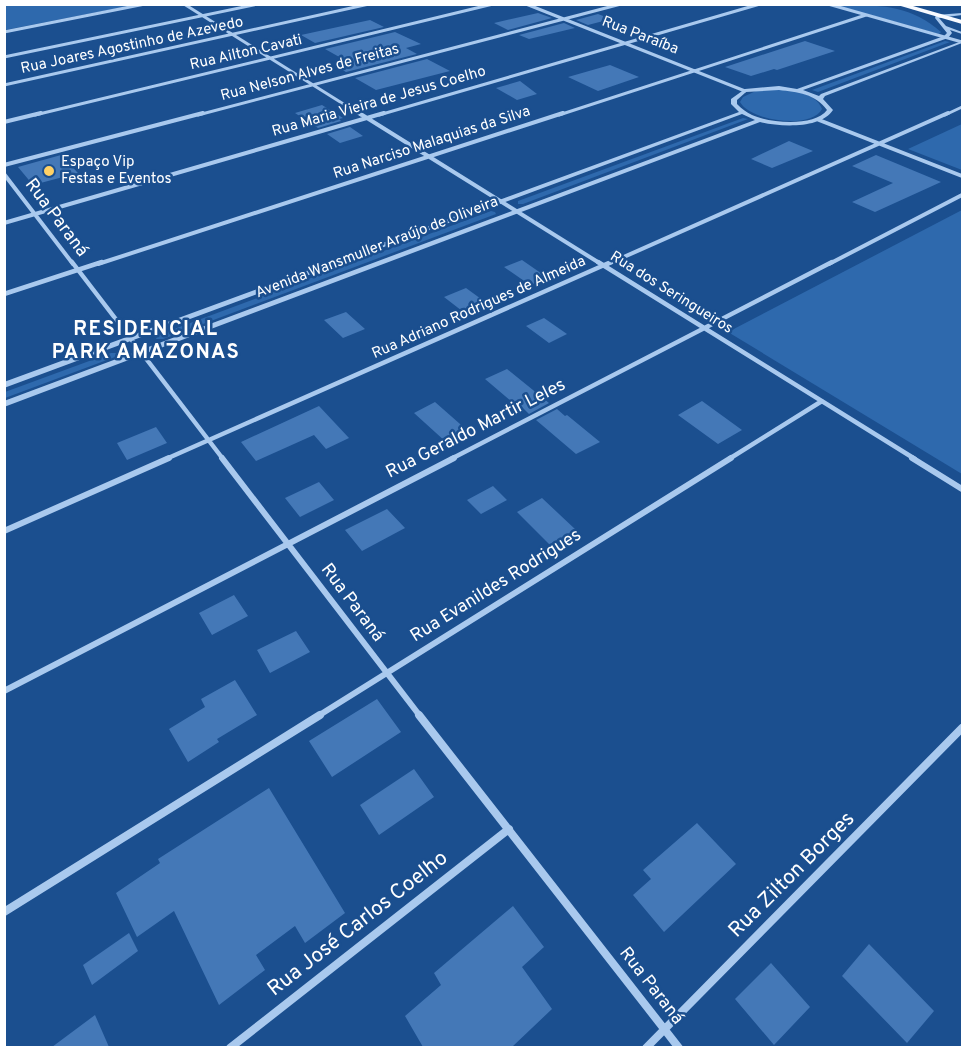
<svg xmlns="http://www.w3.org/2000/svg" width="967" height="1052" viewBox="0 0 967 1052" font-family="Overpass,sans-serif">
<rect width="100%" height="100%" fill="#1b4f8f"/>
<path fill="#2e69ad" d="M5,4H134V5L5,30Z
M834,5C876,5 908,3 941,32L939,34Z
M945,41L950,42L818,92L812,90Z
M758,90C777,89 814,88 822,109C811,130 750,121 740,102L743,97Z
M743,118L748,119L523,204H518V201Z
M962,124V170L908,149Z
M962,210V474L728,332Z
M491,211L495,212L496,214L163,339H156L158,335Z
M111,353H116L115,357L5,398V392Z"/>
<path fill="#4478b7" d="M538,13L552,18L508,30L494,23Z
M598,14L611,19L588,25L576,20Z
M370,20L384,27L315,43L301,35Z
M564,23L575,28L529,39L519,35Z
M395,32L421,44L406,48L417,54L346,72L336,66L350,63L325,49Z
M805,41L835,51L777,70L774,69L751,76L725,67Z
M427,59L450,71L376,90L355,78Z
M610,65L639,77L598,91L568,77Z
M520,81L537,94L517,100L496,88Z
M322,105L343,118L339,119L341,121L318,128L295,113Z
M350,127L363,136L340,143L327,134Z
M789,141L813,151L772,168L751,159Z
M61,155L78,173L33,185L18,167Z
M876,155L941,182L875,212L852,202L893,183L852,166Z
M522,260L548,278L530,285L504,267Z
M466,288L488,304L466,314L444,297Z
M346,312L365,329L343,338L324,320Z
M544,318L567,334L549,343L526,326Z
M507,369L549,403L529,414L522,407L519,408L485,379Z
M702,401L742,430L718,444L678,415Z
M435,402L468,431L446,442L414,413Z
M319,406L349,438L326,449L314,435L256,461L241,442Z
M557,409L565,416L567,415L600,442L576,454L536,420Z
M156,427L167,443L127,460L117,443Z
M319,482L334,500L300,517L285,498Z
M493,486L507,500L481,514L467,500Z
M542,498L576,530L550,545L517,512Z
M387,509L405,528L362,551L345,530Z
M234,595L248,616L212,635L199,613Z
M296,631L310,652L270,673L257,650Z
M235,680L257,715L217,739L219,742L188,762L169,729L205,707L201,699Z
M377,699L401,732L332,777L309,741Z
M414,769L434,797L379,835L360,805Z
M269,788L345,913L305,943L295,926L256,955L265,970L219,1005L174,911L137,937L116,893L160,863L158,859Z
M697,823L736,864L664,932L633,895L651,879L643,870Z
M513,906L544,947L522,967L552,1009L512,1047H423L405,1016L441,985L434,973Z
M129,933L138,951L92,985L83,965Z
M869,944L934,1011L907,1043L842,976Z
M771,963L810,1007L774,1045L735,999Z
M95,1015L109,1047H52Z"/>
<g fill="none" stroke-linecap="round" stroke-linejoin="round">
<path stroke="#a9c9ee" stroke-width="3" d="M184,4L361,115
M526,4L745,91
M828,4L962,42
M4,32L145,4
M4,57L258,4
M4,85L369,4
M35,115L493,4
M198,115L621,4
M379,115L760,4
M559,115L866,15
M945,115L962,107"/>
<path stroke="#a9c9ee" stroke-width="4" d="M359,113L601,264
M819,120L962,176
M4,122L41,113
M4,165L203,113
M4,174L73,264
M4,223L384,113
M98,264L563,113
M608,264L948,113
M829,264L962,195"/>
<path stroke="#a9c9ee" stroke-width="4.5" d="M72,262L223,459
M598,262L915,459
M4,294L102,262
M166,459L611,262
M451,459L832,262
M729,459L822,401"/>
<path stroke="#a9c9ee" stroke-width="6" d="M222,458L420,716
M912,458L962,489
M4,531L169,458
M4,691L454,458
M318,716L731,458"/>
<path stroke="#a9c9ee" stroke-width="8" d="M419,715L679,1048
M4,912L320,715
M230,1048L509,829
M646,1048L962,728"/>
<path fill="#a9c9ee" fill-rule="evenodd" d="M962,13V15L939,18L946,26L962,32V34L950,30L952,33L948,38L803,90L819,96L821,94L962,41V43L825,96L823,99L833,110C821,129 780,127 760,122L4,407V401L755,120L742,114L4,388V382L739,112L731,104V99L745,89L779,86L797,89L944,36L947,33L935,18L936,15ZM779,90C797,92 816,94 827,110C815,127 769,123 752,115C746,112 742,109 737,104V100L746,92Z"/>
<path fill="#f8faff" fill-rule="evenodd" d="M894,4H906L962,20V24Z"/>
</g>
<circle fill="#ffd166" stroke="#1b4f8f" stroke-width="2" cx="49" cy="171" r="6"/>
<g text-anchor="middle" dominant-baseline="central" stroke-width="5" stroke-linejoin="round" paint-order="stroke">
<g font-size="15" fill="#fff" stroke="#1b4f8f">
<text transform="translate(640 36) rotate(21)">Rua Paraíba</text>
<text transform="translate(132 46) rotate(-12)">Rua Joares Agostinho de Azevedo</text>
<text transform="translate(246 53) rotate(-13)">Rua Ailton Cavati</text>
<text transform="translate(310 73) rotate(-15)">Rua Nelson Alves de Freitas</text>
<text transform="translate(379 102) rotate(-16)">Rua Maria Vieira de Jesus Coelho</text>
<text transform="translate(432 143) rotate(-18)">Rua Narciso Malaquias da Silva</text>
<text transform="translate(377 248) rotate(-21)">Avenida Wansmuller Araújo de Oliveira</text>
<text transform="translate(671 293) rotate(32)">Rua dos Seringueiros</text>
<text transform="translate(479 308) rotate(-24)">Rua Adriano Rodrigues de Almeida</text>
</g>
<g font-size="15" fill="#fff" stroke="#1b4f8f" text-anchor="start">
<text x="61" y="162">Espaço Vip<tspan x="61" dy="17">Festas e Eventos</tspan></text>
</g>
<g font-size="18" fill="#fff" stroke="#1b4f8f">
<text transform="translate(56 218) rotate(53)">Rua Paraná</text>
<text transform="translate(476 429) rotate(-27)">Rua Geraldo Martir Leles</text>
<text transform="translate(496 586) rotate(-32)">Rua Evanildes Rodrigues</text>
<text transform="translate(352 603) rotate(53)">Rua Paraná</text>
<text transform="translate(651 986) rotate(52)">Rua Paraná</text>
</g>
<g font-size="20" font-weight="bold" letter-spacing="1.5" fill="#fff" stroke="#1b4f8f">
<text x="146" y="330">RESIDENCIAL<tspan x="146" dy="23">PARK AMAZONAS</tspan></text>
</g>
<g font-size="21" fill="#fff" stroke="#1b4f8f">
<text transform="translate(792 875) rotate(-45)">Rua Zilton Borges</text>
<text transform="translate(358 924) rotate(-38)">Rua José Carlos Coelho</text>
</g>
</g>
<rect width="967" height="1052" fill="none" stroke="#ffffff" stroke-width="12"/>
</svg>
